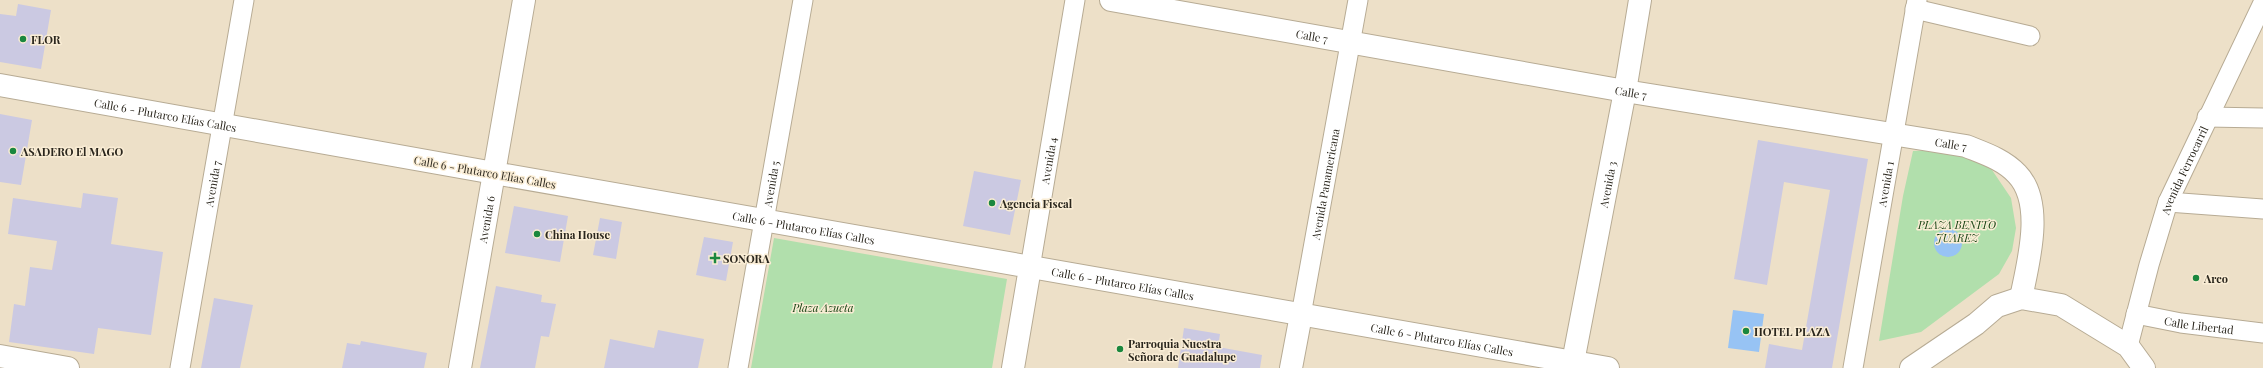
<svg xmlns="http://www.w3.org/2000/svg" width="2263" height="368" viewBox="0 0 2263 368" font-family="'Playfair Display',serif">
<rect width="100%" height="100%" fill="#ede0c8"/>
<path fill="#b1dfac" d="M1935,150L1974,158L1992,170L2011,198L2016,228L2012,251L1999,274L1921,332L1879,341L1903,196L1913,151Z
M774,238L1007,279L992,368H751Z"/>
<path fill="#97c3f4" d="M1934 243a14 14 0 1 1 28 0a14 14 0 1 1-28 0Z
M1733,310L1764,314L1759,352L1728,348Z"/>
<path fill="#cbc9e2" d="M18,4L51,10L41,69L0,62V14L16,16Z
M0,114L32,120L21,185L0,182Z
M1758,140L1868,159L1832,368H1765L1769,344L1802,350L1830,190L1784,182L1767,285L1734,279Z
M974,171L1021,180L1010,235L963,226Z
M83,193L118,198L111,244L163,252L151,335L98,328L94,354L9,342L14,304L25,306L30,267L52,270L57,241L8,234L13,198L81,208Z
M514,206L568,216L560,262L505,253Z
M600,218L622,222L616,259L593,255Z
M704,237L733,242L726,281L696,275Z
M496,286L542,295L541,302L556,304L549,337L541,336L535,368H480Z
M214,298L253,305L240,368H201Z
M1184,328L1220,334L1218,347L1262,355L1260,368H1178Z
M658,330L704,339L698,368H604L610,339L654,348Z
M361,341L427,353L424,368H342L347,343L360,345Z"/>
<g fill="none" stroke-linecap="round" stroke-linejoin="round">
<g stroke="#b7ab94" stroke-width="21">
<g id="minor">
<path d="M1915,9L2030,36"/>
<path d="M2207,117L2263,118"/>
<path d="M2168,202L2263,209"/>
<path id="s1" d="M1030,268L1075,0"/>
<path id="s2" d="M2136,314L2181,323L2263,333"/>
<path id="s3" d="M1301,315L1358,0"/>
<path id="s4" d="M2128,346L2149,265L2168,202L2263,3"/>
<path id="s5" d="M180,368L244,0"/>
<path id="s6" d="M738,368L803,0"/>
<path id="s7" d="M1853,368L1917,0"/>
</g>
</g>
<g stroke="#b7ab94" stroke-width="24">
<g id="tertiary">
<path id="s8" d="M1111,0L1625,91L1966,146C1983,153 2003,159 2017,174C2045,203 2028,263 2021,298"/>
<path id="s9" d="M0,85L494,173"/>
<path d="M0,356L68,368"/>
</g>
</g>
<g stroke="#b7ab94" stroke-width="24">
<g id="secondary">
<path id="s10" d="M1573,362L1625,91L1640,0"/>
<path id="s11" d="M460,368L494,173"/>
</g>
</g>
<g stroke="#b7ab94" stroke-width="24">
<g id="primary">
<path id="s12" d="M524,0L494,173L1608,368"/>
<path d="M1013,368L1030,268"/>
<path d="M1291,368L1301,315"/>
<path d="M1911,368L1976,324L1997,306L2021,298L2061,305L2128,346L2144,368"/>
</g>
</g>
<use href="#minor" stroke="#fff" stroke-width="19"/>
<use href="#tertiary" stroke="#fff" stroke-width="22"/>
<use href="#secondary" stroke="#fff" stroke-width="22"/>
<use href="#primary" stroke="#fff" stroke-width="22"/>
</g>
<g fill="#1a873e" stroke="#faedd5" stroke-width="1.5">
<circle cx="23" cy="39" r="4"/>
<circle cx="13" cy="151" r="4"/>
<circle cx="992" cy="203" r="4"/>
<circle cx="537" cy="234" r="4"/>
<path d="M713 252h4v4h4v4h-4v4h-4v-4h-4v-4h4z"/>
<circle cx="2196" cy="278" r="4"/>
<circle cx="1746" cy="331" r="4"/>
<circle cx="1120" cy="349" r="4"/>
</g>
<g text-anchor="middle" dominant-baseline="central" stroke-width="3" stroke-linejoin="round" paint-order="stroke">
<g font-size="11" fill="#2a261d" stroke="#faedd5">
<text stroke="none"><textPath href="#s8" startOffset="204">Calle 7</textPath></text>
<text stroke="none"><textPath href="#s8" startOffset="528">Calle 7</textPath></text>
<text stroke="none"><textPath href="#s9" startOffset="168">Calle 6 - Plutarco Elías Calles</textPath></text>
<text stroke="none"><textPath href="#s8" startOffset="852">Calle 7</textPath></text>
<text stroke="none"><textPath href="#s1" startOffset="109">Avenida 4</textPath></text>
<text stroke="none"><textPath href="#s4" startOffset="185">Avenida Ferrocarril</textPath></text>
<text transform="translate(485 172) rotate(10)">Calle 6 - Plutarco Elías Calles</text>
<text stroke="none"><textPath href="#s5" startOffset="187">Avenida 7</textPath></text>
<text stroke="none"><textPath href="#s6" startOffset="187">Avenida 5</textPath></text>
<text stroke="none"><textPath href="#s3" startOffset="133">Avenida Panamericana</textPath></text>
<text stroke="none"><textPath href="#s10" startOffset="181">Avenida 3</textPath></text>
<text stroke="none"><textPath href="#s7" startOffset="187">Avenida 1</textPath></text>
<text stroke="none"><textPath href="#s11" startOffset="151">Avenida 6</textPath></text>
<text stroke="none"><textPath href="#s12" startOffset="490">Calle 6 - Plutarco Elías Calles</textPath></text>
<text stroke="none"><textPath href="#s12" startOffset="814">Calle 6 - Plutarco Elías Calles</textPath></text>
<text stroke="none"><textPath href="#s2" startOffset="64">Calle Libertad</textPath></text>
<text stroke="none"><textPath href="#s12" startOffset="1138">Calle 6 - Plutarco Elías Calles</textPath></text>
</g>
<g font-size="11" font-weight="bold" fill="#2a261d" stroke="#faedd5" text-anchor="start">
<text x="31" y="39">FLOR</text>
<text x="21" y="151">ASADERO El MAGO</text>
<text x="1000" y="203">Agencia Fiscal</text>
<text x="545" y="234">China House</text>
<text x="723" y="258">SONORA</text>
<text x="2204" y="278">Arco</text>
<text x="1754" y="331">HOTEL PLAZA</text>
<text x="1128" y="343">Parroquia Nuestra<tspan x="1128" dy="13">Señora de Guadalupe</tspan></text>
</g>
<g font-size="11" font-style="italic" fill="#0f3e0d" stroke="#faedd5">
<text x="1957" y="224">PLAZA BENITO<tspan x="1957" dy="13">JUAREZ</tspan></text>
<text x="823" y="307">Plaza Azueta</text>
</g>
</g>
</svg>
